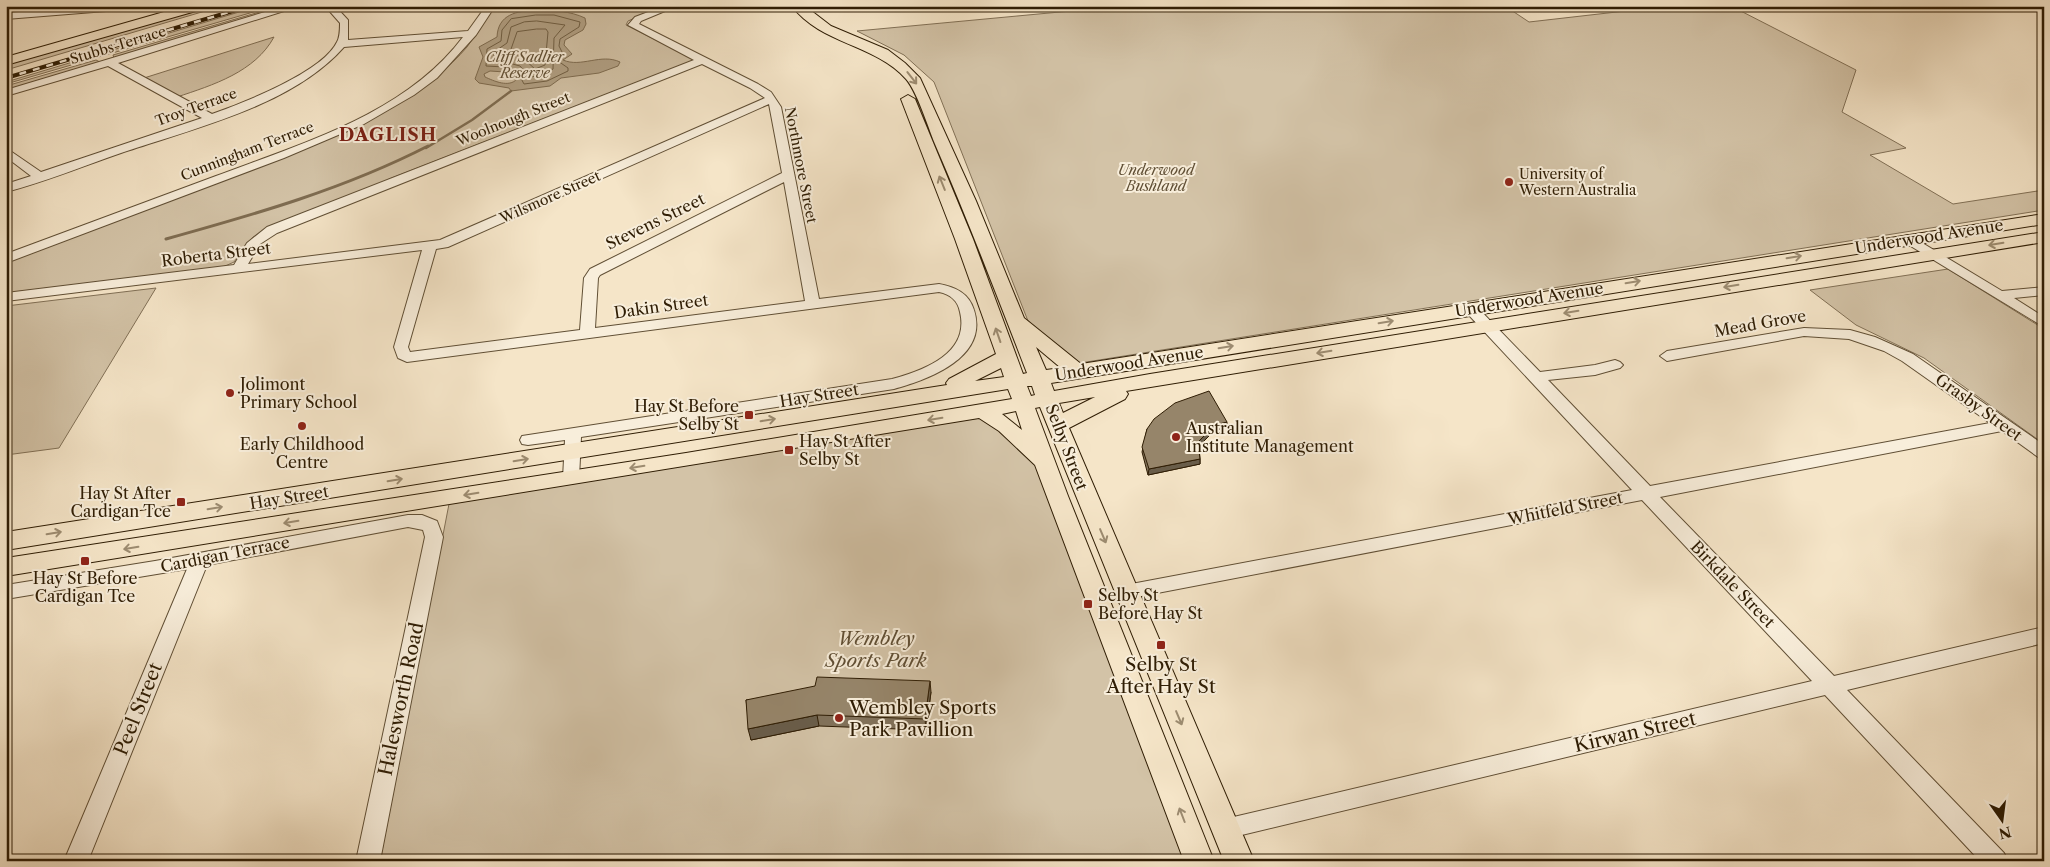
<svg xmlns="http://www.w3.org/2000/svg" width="2050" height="867" viewBox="0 0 2050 867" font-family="'Libre Caslon Text',serif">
<rect width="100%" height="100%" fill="#f5e5c8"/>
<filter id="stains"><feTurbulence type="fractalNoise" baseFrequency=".004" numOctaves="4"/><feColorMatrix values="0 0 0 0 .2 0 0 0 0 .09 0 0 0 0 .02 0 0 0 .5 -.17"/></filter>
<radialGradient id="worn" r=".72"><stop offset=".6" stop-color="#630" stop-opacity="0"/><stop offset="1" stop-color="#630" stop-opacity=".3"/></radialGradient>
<path fill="#d3c3a7" stroke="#817056" d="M211,6H222L6,70V64Z
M259,6H274L6,84V82Z
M280,6H288L114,58L113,55Z
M495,6H647L654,10L628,21L626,25L692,58V61L389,179L382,184L266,230L253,237L234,262L223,267L6,293V261L317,144C366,122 432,89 467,47C477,34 484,19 495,6Z
M1124,6H1505L1529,22L1669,6H1731L1856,70L1842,112L1906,148L1870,155L1953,204L2044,190V210L1080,363L1066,358L1028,321L934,82L904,55L857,31Z
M274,37C255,72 213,85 177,97L144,78Z
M96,60L100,62L6,90V86Z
M1948,269L2044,329V444L1924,358L1856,325L1810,290Z
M156,288L59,448L6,455V306Z
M975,418H982L1032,456L1188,861H380L449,504Z"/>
<path fill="#b2a185" stroke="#7e6c51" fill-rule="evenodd" d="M536,10C553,10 570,11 585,18L586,24L583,30L565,40L564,45L572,54L563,60C581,68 601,53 620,62L618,66L599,73L561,78L550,86L511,91L509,88L479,83L475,79L483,57L479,47L497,37C498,14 517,11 536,10ZM490,71L505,72L517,79C509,88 494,81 485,77L484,74Z"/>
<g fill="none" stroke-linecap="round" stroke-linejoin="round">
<path stroke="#705f44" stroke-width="1" d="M536,15H554L580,22L579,27L560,39L559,46L562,52L558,61L568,68V71L547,81L524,84L517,71L505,67L486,66L487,49L501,41L502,30L511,19Z
M537,21L565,25L554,38L553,69L544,75L530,77L520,66L494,59V52L507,43L511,27L524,22Z
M537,29H546L548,32L545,65L535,69L525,60L510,52L517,32Z"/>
<path stroke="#7e6c51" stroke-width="2.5" d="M426,148L472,120L511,91"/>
<path stroke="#7e6c51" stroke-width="3" d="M166,239C256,214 344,189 428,146"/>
<g stroke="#604f35" stroke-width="2">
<path id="minor" d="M93,6H135L131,9L6,19V13Z
M285,6H300L118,63L212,114C243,103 323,72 337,42C340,37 340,29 340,23L325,6H335L348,20V40L468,31L486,6H495L476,35L437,78L414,95L364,124L284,158L6,263V254C76,228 146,202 216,176C303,143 405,114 463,37L344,47C292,106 194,128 121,153C83,166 45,182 6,192V184L31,176L6,157V148L41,172L202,118L108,66L6,96V90Z
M664,6H677L641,21L639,24L758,84L771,92L781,107L819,299L939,284C955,287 969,293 974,310C989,357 930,379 894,389L581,437L579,478L577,482H565L563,478L565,440L528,445L522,444L520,440L522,436L892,379C925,370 970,353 960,312C958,301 950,294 939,292L407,362L398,358L394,347L422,250L6,301V293L234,265L247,243L267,227L694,60L628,25L635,17ZM702,64L750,88L765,98L440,240L248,264L260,244L277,233ZM769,104L782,173L590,269L584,278L580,330L410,352L408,347L436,249L448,247ZM784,182L805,301L595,328L598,278L600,275Z
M1909,235L2002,291L2044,287V295L2014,298L2044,317V327L1904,242L1902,239L1904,236Z
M1470,304L1475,305L1540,372L1595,365L1615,360L1620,362L1623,365L1620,368L1595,375L1548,380L1650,486L1990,423L1902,361L1884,351L1849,339L1804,336L1667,361L1660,356L1667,351L1804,328L1850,330L1875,337L1913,354L2044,445V458L2038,457L2002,431L1660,497L1834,676L2044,627V643L1847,690L2004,853L2008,861H1980L1825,695L1225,839L1217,836L1214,829L1217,822L1225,819L1812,681L1642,500L1126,599L1119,597L1117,592L1119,587L1126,585L1632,490L1465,311L1463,308L1465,305Z
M408,515H422L437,521L443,537L380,861H356L425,537L423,530L408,527L207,565L88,861H64L187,569L6,599V585L155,561Z"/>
</g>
<g stroke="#2f1d04" stroke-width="2">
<path id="major" d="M185,6H205L203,9L6,65V57Z
M792,6H805L831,26L888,50L905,63L920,78L976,201L1024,318L1081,364L2044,214V224L1051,383L1054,391L1150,374L2044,232V242L1126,391L1128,394L1125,399L1069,428L1254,861H1224L1040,407L1035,408L1068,496L1214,861H1184L1035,465L999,431L979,418L6,576V558L686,453L1012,399L1008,389L6,550V532L947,385L946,383L949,379L996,354L955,239L901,99L908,95L915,99L973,239L1023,374L1027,373C997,296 968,220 935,144C928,127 917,91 906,79C875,44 820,44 792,6ZM1036,347L1061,368L1046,370ZM1001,368L1004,377L975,381ZM1027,386H1032L1035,395L1031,396ZM1095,397L1063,413L1059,403ZM1016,411L1022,430L1002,414Z"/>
</g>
<use href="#minor" fill="#f8eedb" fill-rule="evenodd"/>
<use href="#major" fill="#f5e5c8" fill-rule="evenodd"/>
<g stroke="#2f1d04" stroke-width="4">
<path id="rail" d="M6,78L250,6"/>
</g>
<use href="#rail" stroke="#f8eedb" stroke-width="2.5" stroke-dasharray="7" stroke-linecap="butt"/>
</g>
<path fill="#81725b" stroke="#2f1d04" d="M1227,428L1215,430L1199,446L1200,459V464L1148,475L1142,452L1147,429Z
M931,692L926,730L819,726L751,740L746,700Z"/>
<path fill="#695d4a" stroke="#2f1d04" d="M1227,422V428L1215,430L1198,447V442L1215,425Z
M1200,459V464L1148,475L1149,469Z
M930,681L931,692L926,730L925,719Z
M817,715L819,726L751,740L748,729Z"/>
<path fill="#96856a" stroke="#2f1d04" d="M1209,391L1227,422L1215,425L1198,442L1200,459L1149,469L1142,447L1147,429L1154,419L1175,403Z
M817,677L930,681L925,719L817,715L748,729L746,700L815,686Z"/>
<defs><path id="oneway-shaft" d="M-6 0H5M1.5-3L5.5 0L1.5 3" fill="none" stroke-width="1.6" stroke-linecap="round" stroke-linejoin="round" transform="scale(1.25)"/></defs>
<g stroke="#9c8b70">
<use href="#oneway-shaft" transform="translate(912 78) rotate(52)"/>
<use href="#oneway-shaft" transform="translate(942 183) rotate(-112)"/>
<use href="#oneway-shaft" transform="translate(1996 244) rotate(171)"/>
<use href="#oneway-shaft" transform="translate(1794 257) rotate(-9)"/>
<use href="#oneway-shaft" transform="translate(1633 282) rotate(-9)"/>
<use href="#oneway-shaft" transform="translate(1731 286) rotate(171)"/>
<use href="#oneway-shaft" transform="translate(1571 312) rotate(171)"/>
<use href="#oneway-shaft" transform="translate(1386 322) rotate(-9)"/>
<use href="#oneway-shaft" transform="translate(998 335) rotate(-109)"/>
<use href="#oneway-shaft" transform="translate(1226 347) rotate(-9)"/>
<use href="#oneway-shaft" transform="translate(1324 352) rotate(171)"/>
<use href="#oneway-shaft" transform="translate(935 419) rotate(171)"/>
<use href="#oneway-shaft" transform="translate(768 420) rotate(-9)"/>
<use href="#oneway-shaft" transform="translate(521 460) rotate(-9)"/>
<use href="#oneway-shaft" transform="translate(637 467) rotate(171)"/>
<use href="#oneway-shaft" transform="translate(395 480) rotate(-9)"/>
<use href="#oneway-shaft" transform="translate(471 494) rotate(171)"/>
<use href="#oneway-shaft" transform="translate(215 508) rotate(-9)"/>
<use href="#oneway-shaft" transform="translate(291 522) rotate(171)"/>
<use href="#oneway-shaft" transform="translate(54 533) rotate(-9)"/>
<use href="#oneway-shaft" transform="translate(1103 536) rotate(67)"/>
<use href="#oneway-shaft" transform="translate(131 548) rotate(171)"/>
<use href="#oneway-shaft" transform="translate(1179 718) rotate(67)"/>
<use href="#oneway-shaft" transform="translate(1182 815) rotate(-111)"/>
</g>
<g fill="#8f2418" stroke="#f8eedb" stroke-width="2">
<circle cx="1509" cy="182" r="5"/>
<circle cx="230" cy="393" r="5"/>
<rect x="744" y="410" width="10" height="10" rx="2.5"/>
<circle cx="302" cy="426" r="5"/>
<circle cx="1176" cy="437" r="5"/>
<rect x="784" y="445" width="10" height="10" rx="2.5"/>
<rect x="176" y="497" width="10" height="10" rx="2.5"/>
<rect x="80" y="556" width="10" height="10" rx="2.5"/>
<rect x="1083" y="599" width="10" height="10" rx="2.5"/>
<rect x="1156" y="640" width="10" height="10" rx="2.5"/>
<circle cx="839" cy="718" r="5"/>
</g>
<g text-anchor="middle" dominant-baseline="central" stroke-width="4" stroke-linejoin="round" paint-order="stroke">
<g font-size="14" fill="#2f1d04" stroke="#f8eedb">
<text transform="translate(118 45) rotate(-17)">Stubbs Terrace</text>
<text transform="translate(196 107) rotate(-20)">Troy Terrace</text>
<text transform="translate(513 119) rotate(-22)">Woolnough Street</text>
<text transform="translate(247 151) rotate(-21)">Cunningham Terrace</text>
<text transform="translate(801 165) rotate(79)">Northmore Street</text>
<text transform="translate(550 197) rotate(-24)">Wilsmore Street</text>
</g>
<g font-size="14" font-style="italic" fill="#604f35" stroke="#f8eedb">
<text x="525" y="57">Cliff Sadlier<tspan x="525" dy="16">Reserve</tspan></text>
<text x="1156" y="170">Underwood<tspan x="1156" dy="16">Bushland</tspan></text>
</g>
<g font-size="14" fill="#2f1d04" stroke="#f8eedb" text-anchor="start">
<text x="1519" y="174">University of<tspan x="1519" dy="16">Western Australia</tspan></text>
</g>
<g font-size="16" fill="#2f1d04" stroke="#f8eedb">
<text transform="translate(655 221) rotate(-26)">Stevens Street</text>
<text transform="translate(1929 236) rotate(-9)">Underwood Avenue</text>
<text transform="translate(216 254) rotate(-7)">Roberta Street</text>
<text transform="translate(1529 299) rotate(-9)">Underwood Avenue</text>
<text transform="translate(661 306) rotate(-8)">Dakin Street</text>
<text transform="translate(1760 323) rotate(-10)">Mead Grove</text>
<text transform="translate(1129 363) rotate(-9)">Underwood Avenue</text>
<text transform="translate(819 395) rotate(-9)">Hay Street</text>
<text transform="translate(1979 407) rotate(36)">Grasby Street</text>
<text transform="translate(1067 447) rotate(69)">Selby Street</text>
<text transform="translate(289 497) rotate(-9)">Hay Street</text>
<text transform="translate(1565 508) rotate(-11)">Whitfeld Street</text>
<text transform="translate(225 554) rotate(-11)">Cardigan Terrace</text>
<text transform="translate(1733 584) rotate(46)">Birkdale Street</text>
</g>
<g font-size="16" fill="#2f1d04" stroke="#f8eedb" text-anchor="start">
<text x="240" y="384">Jolimont<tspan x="240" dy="18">Primary School</tspan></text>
<text x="739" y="406" text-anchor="end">Hay St Before<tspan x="739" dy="18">Selby St</tspan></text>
<text x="1186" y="428">Australian<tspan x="1186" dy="18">Institute Management</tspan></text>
<text x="799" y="441">Hay St After<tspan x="799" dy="18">Selby St</tspan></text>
<text x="302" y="444" text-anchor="middle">Early Childhood<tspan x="302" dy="18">Centre</tspan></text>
<text x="171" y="493" text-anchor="end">Hay St After<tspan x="171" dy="18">Cardigan Tce</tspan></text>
<text x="85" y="578" text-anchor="middle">Hay St Before<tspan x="85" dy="18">Cardigan Tce</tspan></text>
<text x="1098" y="595">Selby St<tspan x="1098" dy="18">Before Hay St</tspan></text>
</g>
<g font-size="18" font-weight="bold" letter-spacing="1" fill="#7a1f14" stroke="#f8eedb">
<text x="388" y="135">DAGLISH</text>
</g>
<g font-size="19" font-style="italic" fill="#604f35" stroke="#f8eedb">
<text x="876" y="638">Wembley<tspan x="876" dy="22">Sports Park</tspan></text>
</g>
<g font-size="19" fill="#2f1d04" stroke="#f8eedb">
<text x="1161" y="664">Selby St<tspan x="1161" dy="22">After Hay St</tspan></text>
<text x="849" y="707" text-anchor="start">Wembley Sports<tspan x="849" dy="22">Park Pavillion</tspan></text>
</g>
<g font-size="19" fill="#2f1d04" stroke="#f8eedb">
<text transform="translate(401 699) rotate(-78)">Halesworth Road</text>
<text transform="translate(138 709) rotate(-68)">Peel Street</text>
<text transform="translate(1635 732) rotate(-13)">Kirwan Street</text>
</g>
</g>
<rect width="2050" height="867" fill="none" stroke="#f5e5c8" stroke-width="25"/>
<rect x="8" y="8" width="2035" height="852" fill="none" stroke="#2f1d04" stroke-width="2.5"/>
<rect x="12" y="12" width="2025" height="842" fill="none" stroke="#2f1d04"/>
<g transform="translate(2002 820) rotate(166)" stroke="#f8eedb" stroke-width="4" paint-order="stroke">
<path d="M0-4L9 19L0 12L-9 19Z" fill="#2f1d04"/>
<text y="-8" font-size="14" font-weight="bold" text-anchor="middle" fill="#2f1d04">N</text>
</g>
<rect width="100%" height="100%" filter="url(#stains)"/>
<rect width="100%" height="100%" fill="url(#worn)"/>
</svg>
